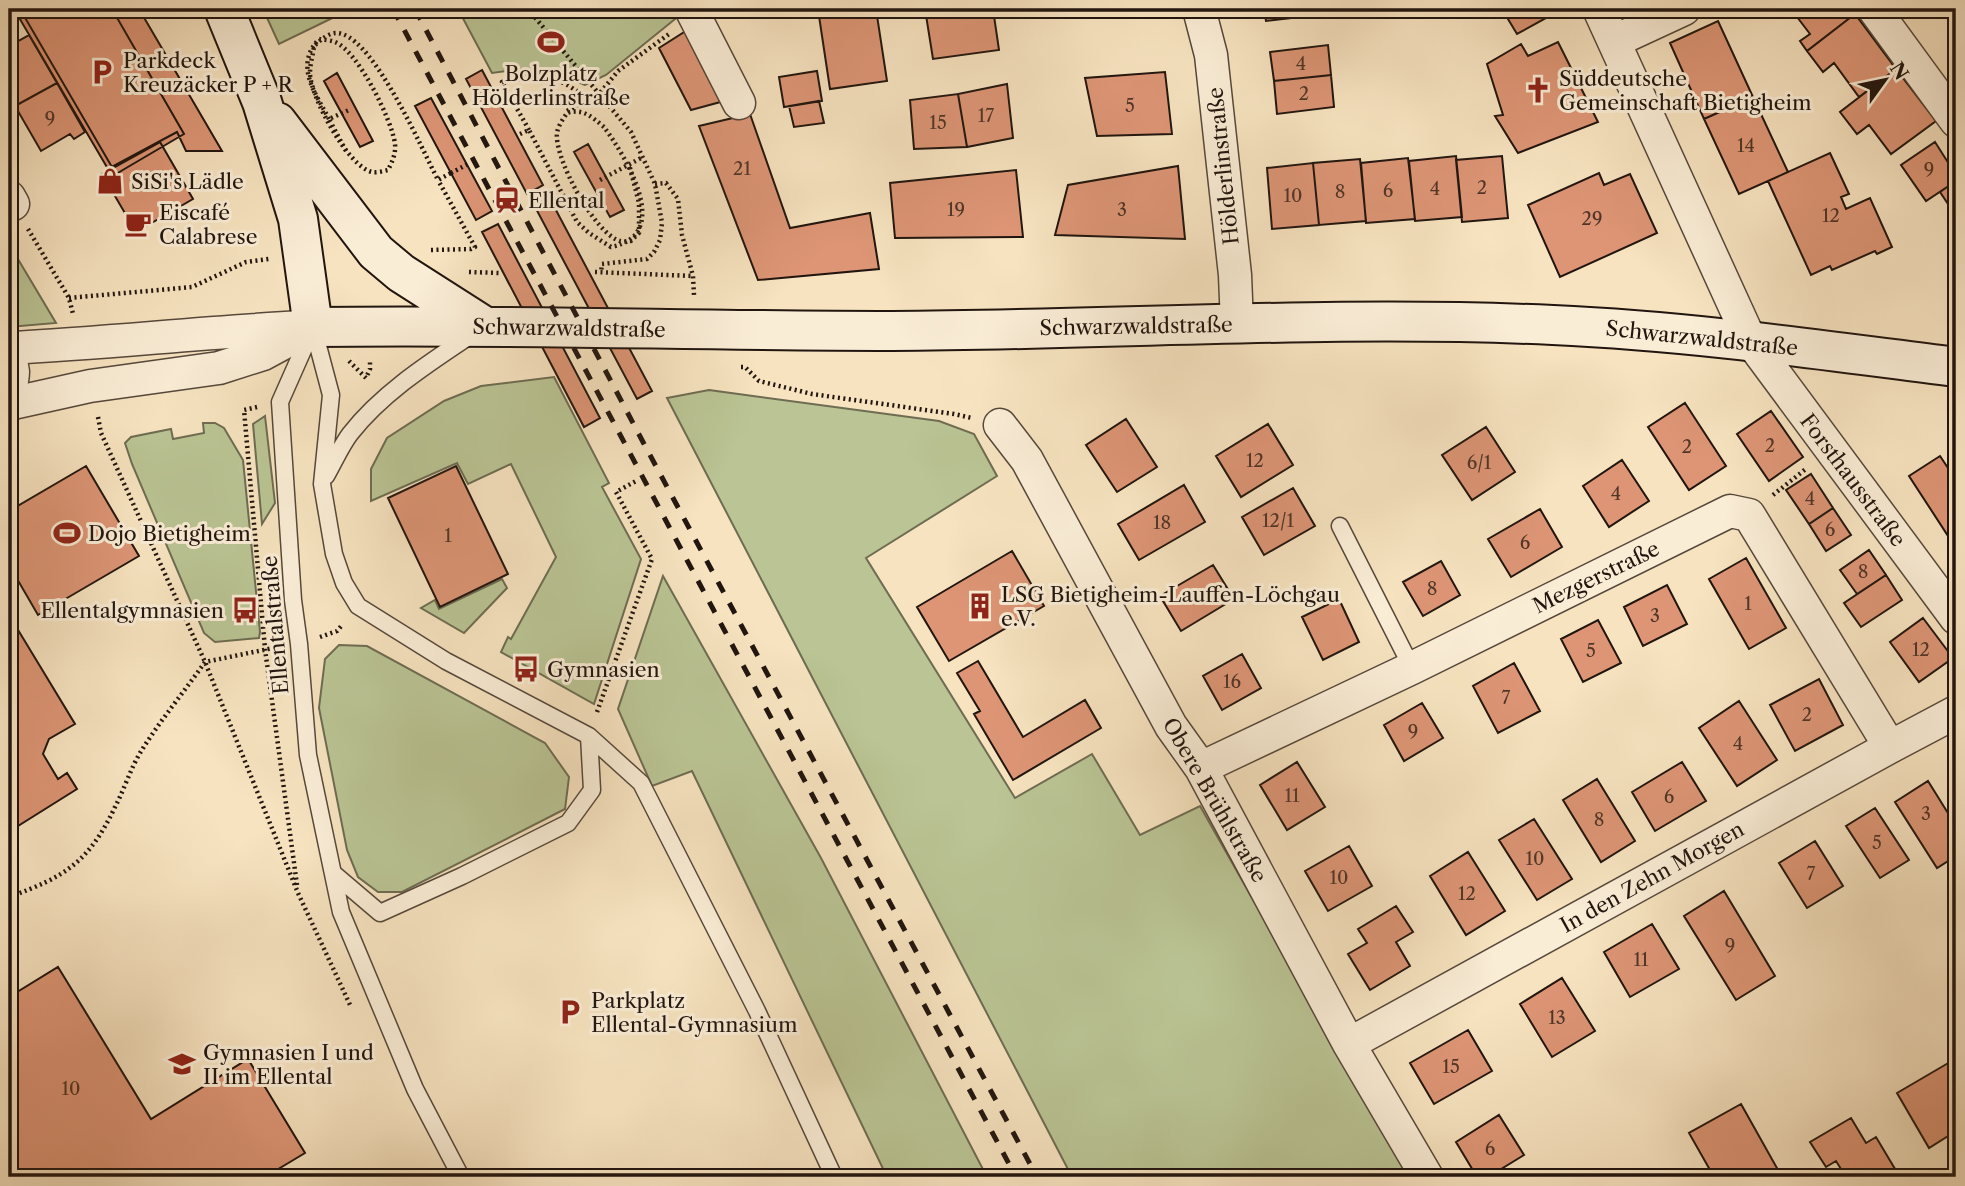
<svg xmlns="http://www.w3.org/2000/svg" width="1965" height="1186" viewBox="0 0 1965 1186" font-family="'Libre Caslon Text',serif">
<rect width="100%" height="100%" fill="#f7e3c0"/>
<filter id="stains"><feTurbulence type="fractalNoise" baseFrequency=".00286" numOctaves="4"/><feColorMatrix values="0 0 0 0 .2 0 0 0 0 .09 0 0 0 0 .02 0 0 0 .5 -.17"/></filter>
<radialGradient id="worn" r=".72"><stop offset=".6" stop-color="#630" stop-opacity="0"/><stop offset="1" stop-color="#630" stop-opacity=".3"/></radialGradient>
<path fill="#bac494" stroke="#6e6c52" stroke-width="2" d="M263,9H351L279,44Z
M458,9H677L680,15L606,75L585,85C565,77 545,65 525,75L521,69L492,73Z
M9,244L56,323L9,327Z
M554,377L609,483L602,487L641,559L594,704L501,652L508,637L511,639L556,557L511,464L468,484L457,463L371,501V469L387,438L444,401L481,386Z
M709,390L939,421L974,434L997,476L866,558L1015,798L1092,754L1140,835L1200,806L1410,1177H1072L667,398Z
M265,416L275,503L262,524L253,424Z
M203,423H215L224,428L243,460L260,632L259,638L215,642L204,633L132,464L125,443L131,437L171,429L173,439L204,433Z
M663,576L821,858L987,1177H887L692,771L652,786L618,709Z
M502,579L507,588L464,633L421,608L435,600L439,609Z
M339,645L367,646L545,743L569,777L565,809L402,892H378L358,877L347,850L319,708L325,659Z"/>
<path fill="#dd9575" stroke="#21150f" stroke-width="2" d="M14,9H139L222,151H186L177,132L108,169Z
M20,9H112L184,134L116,174Z
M863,9H876L887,81L830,89L819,16Z
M925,9H993L999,50L933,59Z
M1039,9H1079L1040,17Z
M1264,9H1317V15L1266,21Z
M1514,9H1553L1555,13L1517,34L1505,14Z
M1791,9H1850L1855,14L1807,51L1800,41L1810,34Z
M1855,14L1896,69L1859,97L1834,63L1823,72L1807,51Z
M1718,21L1753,97L1704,119L1670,43Z
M689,29L724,101L691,110L659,48Z
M29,35L57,83L15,106L9,95V46Z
M1558,42L1598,122L1518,153L1495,116L1503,115L1487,64L1521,44L1528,56Z
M1328,45L1331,75L1274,81L1270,52Z
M1896,69L1936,121L1891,154L1869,125L1857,134L1840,112Z
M482,70L543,185L527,194L466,79Z
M817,71L822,101L784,107L779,77Z
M1165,72L1172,134L1097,136L1085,78Z
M337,73L373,141L360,147L324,81Z
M1331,75L1334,107L1277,114L1274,81Z
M57,83L85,132L74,139L70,134L41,151L15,106Z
M1007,84L1013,138L967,147L958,94Z
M958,94L967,147L914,149L910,100Z
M1753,97L1788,172L1739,194L1704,119Z
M431,98L492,211L476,220L415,106Z
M819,101L824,123L794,127L789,106Z
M750,114L790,228L870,213L879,269L758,280L699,126Z
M160,142L193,199L136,232L102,174Z
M1935,142L1956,175V181L1926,201L1901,165Z
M588,144L624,210L610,217L574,152Z
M1830,153L1849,194L1841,197L1846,209L1870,198L1892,247L1877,254L1875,251L1832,270L1830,266L1811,275L1768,181Z
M1456,156L1462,217L1415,221L1409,161Z
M1502,156L1508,218L1462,222L1456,160Z
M1408,158L1415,219L1366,223L1361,163Z
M1360,159L1366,221L1319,225L1313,163Z
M1313,163L1319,225L1272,229L1267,168Z
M1178,166L1185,239L1055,235L1068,185Z
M1016,170L1023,237L895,238L890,183Z
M1599,173L1604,185L1630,174L1657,233L1560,277L1528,205Z
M1956,181V216L1940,192Z
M549,197L652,391L637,399L534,205Z
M498,224L600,418L584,427L482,232Z
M1685,403L1726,466L1689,490L1648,427Z
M1771,411L1803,457L1769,481L1737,434Z
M1126,419L1157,467L1117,492L1086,445Z
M1268,424L1293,465L1241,497L1216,456Z
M1486,427L1515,472L1472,500L1442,455Z
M1940,456L1956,480V535L1950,539L1909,476Z
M1622,460L1649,501L1609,527L1583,486Z
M86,466L139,556L38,615L9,565V511Z
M456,466L508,574L440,607L388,498Z
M1811,474L1833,508L1809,524L1786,490Z
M1184,485L1205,522L1139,560L1118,524Z
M1293,488L1315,526L1264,555L1242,517Z
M1833,508L1851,535L1826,551L1809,524Z
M1540,509L1562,547L1511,577L1488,539Z
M1869,550L1886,575L1857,594L1840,570Z
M1012,551L1044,606L949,661L917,607Z
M1746,558L1786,628L1749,649L1709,579Z
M1441,561L1460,595L1423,616L1403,582Z
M1213,565L1234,599L1181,631L1160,596Z
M1886,575L1902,600L1861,627L1844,603Z
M1667,585L1687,624L1643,646L1624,607Z
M1339,599L1359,642L1323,660L1302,617Z
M9,615L75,724L49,739L43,754L58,779L67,773L77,789L10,831Z
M1923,618L1953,658L1919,682L1890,642Z
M1598,620L1621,663L1583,682L1561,639Z
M1242,654L1261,688L1222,710L1203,676Z
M978,661L1023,737L1085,700L1101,728L1013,780L974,714L980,711L957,673Z
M1514,663L1540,711L1498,733L1473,686Z
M1819,679L1843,725L1795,751L1770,705Z
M1739,701L1777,760L1737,786L1699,728Z
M1422,703L1443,738L1404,761L1384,725Z
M1297,762L1325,807L1287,830L1260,785Z
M1682,762L1706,801L1655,831L1632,792Z
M1597,779L1635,841L1601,862L1563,800Z
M1928,781L1956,826V856L1937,868L1895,802Z
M1875,808L1909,860L1880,878L1846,826Z
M1534,819L1572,879L1537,900L1499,840Z
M1815,841L1843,886L1807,908L1779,863Z
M1349,846L1372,886L1328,911L1305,871Z
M1468,852L1505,911L1466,935L1430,876Z
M1724,891L1775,976L1736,1000L1684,916Z
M1396,906L1413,932L1396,942L1410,966L1370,990L1348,954L1367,943L1358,929Z
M1652,924L1679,969L1630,997L1604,952Z
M58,967L151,1119L248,1059L305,1153L275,1171L279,1177H9V997Z
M1562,978L1595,1031L1552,1057L1520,1004Z
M1468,1030L1492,1071L1434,1104L1410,1063Z
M1950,1062L1956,1072V1131L1929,1148L1897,1093Z
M1741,1104L1782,1177H1714L1689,1133Z
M1499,1115L1524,1155L1488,1177H1477L1456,1142Z
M1851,1118L1866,1143L1876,1137L1898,1174L1893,1177H1846L1836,1161L1826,1167L1810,1142Z"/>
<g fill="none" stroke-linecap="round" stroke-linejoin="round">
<g stroke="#56483b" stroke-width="19">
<path id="service" d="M313,327L331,395L322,484L334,554L344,583L358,606L446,661L589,736L592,790L568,823L462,876L380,913L333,873
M311,332L280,402L293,600L299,644L308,755L341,912L415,1089L461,1177
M9,347C27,366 21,379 15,402
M326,476C334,462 341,446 350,434C382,393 429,363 471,335
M1340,526L1412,668
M589,736L641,783L757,1011L834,1177"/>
</g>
<g stroke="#56483b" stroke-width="35">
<path id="minor" d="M691,9L739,103
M1199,9L1211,55L1235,275L1237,324
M1599,9L1750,340L1956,618
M1874,9L1956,121
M1615,41L1684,9
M9,197L13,204
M9,348C107,343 205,332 304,327
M9,404L90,386L219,368L263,354L313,327
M1000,425L1027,460L1171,726L1201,768L1349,1044L1427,1177
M1201,768L1412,668L1730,511L1749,515L1890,747
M1349,1044L1890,747L1956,712"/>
</g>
<g stroke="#21150f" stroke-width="42">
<path id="secondary" d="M224,9L262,102L298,219L313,327C506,324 699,331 892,331C1112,330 1333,315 1553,325C1689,331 1822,350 1956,367
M277,122L376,252L401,273L484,326"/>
</g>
<path stroke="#21150f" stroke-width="4.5" stroke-dasharray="2 3.5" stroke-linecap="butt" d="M528,9L631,132L655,184L662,223L660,240L654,252L647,259L602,264L601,272
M567,111L600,93L618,71L669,34
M604,127C592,117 583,108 567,113C563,119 558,126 557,133C554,158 595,234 620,241C623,242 627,241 631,241L639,233V203L629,164
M529,130L502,82C520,79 542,76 559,81C575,87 576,96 595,94
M346,151L329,119L349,110
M451,173L468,164
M600,180L643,157
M655,184L666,183L678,199L682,235L693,276L694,295
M28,229L69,298L73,314
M431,250L471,249L475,247L438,180
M469,272L500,273
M595,272L693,276
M69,298L192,287L246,262L269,259
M349,361L366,378L370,369V362
M741,367H745L759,381L812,394L954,414L972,418
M257,407L244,410L265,649L297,885
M98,417L101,433L205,662L298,893L351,1007
M1773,495L1807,468
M320,637L337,631L342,625
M597,712L652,559L616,492L636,481
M9,897C65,877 89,862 115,807C124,790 130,770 140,753C159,722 184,692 205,662L278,647"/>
<use href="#service" stroke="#faedd6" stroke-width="16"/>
<use href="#minor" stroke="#faedd6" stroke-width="32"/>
<use href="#secondary" stroke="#faedd6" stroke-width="38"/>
<path stroke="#21150f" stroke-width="5" stroke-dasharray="12 12" stroke-linecap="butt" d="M393,9L1016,1177
M415,9L643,442L1037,1177"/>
<path stroke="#21150f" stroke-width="4.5" stroke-dasharray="2 3.5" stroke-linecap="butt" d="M329,119C315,92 294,66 319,39C324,40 330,40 335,42C358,51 392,120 395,144C396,154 392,162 388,170C384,171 376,173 372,172C348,167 310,96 310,73C310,64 313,55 314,46C322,39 331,30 342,34C376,44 421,147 438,180L451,173
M520,134L529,130L577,222L589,233L611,247C674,235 626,157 604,127"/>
</g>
<defs>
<g id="stadium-bare" transform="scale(2.1)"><path d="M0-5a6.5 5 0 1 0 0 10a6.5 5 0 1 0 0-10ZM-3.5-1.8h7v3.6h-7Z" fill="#8f2418" stroke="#faedd6" stroke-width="2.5" paint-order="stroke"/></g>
<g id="parking-bare" transform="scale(2.1)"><path d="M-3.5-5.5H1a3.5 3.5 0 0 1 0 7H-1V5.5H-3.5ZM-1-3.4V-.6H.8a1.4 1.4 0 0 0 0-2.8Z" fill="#8f2418" stroke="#faedd6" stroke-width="2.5" paint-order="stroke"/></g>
<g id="church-bare" transform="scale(2.1)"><path d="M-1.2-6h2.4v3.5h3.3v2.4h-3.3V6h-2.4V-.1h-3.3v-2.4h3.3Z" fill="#8f2418" stroke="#faedd6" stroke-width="2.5" paint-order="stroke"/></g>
<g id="shop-bare" transform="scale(2.1)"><path d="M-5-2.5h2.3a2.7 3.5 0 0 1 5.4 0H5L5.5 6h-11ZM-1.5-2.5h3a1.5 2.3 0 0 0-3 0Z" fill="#8f2418" stroke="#faedd6" stroke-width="2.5" paint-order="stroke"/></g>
<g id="station-bare" transform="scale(2.1)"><path d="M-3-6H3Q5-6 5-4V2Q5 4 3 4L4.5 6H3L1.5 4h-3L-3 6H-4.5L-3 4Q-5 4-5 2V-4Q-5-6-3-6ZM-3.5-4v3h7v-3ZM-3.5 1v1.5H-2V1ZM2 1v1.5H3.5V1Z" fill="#8f2418" stroke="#faedd6" stroke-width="2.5" paint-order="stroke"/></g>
<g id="cafe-bare" transform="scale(2.1)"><path d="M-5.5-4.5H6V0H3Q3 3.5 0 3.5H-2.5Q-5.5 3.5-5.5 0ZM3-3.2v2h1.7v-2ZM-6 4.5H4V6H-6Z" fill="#8f2418" stroke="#faedd6" stroke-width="2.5" paint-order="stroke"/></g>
<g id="building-bare" transform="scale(2.1)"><path d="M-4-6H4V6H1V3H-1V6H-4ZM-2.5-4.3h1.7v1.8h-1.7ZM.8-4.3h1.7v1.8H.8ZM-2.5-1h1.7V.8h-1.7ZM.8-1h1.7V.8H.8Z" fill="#8f2418" stroke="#faedd6" stroke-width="2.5" paint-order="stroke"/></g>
<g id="bus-bare" transform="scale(2.1)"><path d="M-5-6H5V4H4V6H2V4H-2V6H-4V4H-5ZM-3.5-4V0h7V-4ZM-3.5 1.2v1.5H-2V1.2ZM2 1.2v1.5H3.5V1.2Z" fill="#8f2418" stroke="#faedd6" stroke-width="2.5" paint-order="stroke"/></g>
<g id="school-bare" transform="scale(2.1)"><path d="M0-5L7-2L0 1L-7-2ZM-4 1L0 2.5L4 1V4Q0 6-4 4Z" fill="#8f2418" stroke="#faedd6" stroke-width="2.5" paint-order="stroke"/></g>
</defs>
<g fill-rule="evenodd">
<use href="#stadium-bare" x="551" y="42"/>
<use href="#parking-bare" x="102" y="72"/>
<use href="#church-bare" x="1538" y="90"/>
<use href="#shop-bare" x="110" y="181"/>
<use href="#station-bare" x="507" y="200"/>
<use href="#cafe-bare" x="138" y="224"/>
<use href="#stadium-bare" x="67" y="533"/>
<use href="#building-bare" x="980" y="606"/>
<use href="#bus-bare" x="245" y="610"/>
<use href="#bus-bare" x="526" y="669"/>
<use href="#parking-bare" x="570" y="1012"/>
<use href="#school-bare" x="182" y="1064"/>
</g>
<g text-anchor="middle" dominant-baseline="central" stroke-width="6" stroke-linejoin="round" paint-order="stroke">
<g font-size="18" fill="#503528">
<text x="1301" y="64">4</text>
<text x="1304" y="94">2</text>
<text x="1130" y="106">5</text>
<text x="986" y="116">17</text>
<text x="50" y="119">9</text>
<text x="938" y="123">15</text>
<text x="1746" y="146">14</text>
<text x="742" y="169">21</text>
<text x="1929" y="170">9</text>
<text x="1482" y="188">2</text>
<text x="1435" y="189">4</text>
<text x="1388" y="191">6</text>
<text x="1340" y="192">8</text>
<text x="1293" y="196">10</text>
<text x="956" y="210">19</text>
<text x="1122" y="210">3</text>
<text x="1831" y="216">12</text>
<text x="1592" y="219">29</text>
<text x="1770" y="446">2</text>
<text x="1687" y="447">2</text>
<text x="1255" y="461">12</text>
<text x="1479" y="463">6/1</text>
<text x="1616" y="494">4</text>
<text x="1810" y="499">4</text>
<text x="1278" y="521">12/1</text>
<text x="1162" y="523">18</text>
<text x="1830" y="530">6</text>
<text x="448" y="536">1</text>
<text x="1525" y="543">6</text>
<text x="1863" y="572">8</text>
<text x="1432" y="589">8</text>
<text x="1748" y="604">1</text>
<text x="1655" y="616">3</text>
<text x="1921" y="650">12</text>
<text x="1591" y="651">5</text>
<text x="1232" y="682">16</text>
<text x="1506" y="698">7</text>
<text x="1807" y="715">2</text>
<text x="1413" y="732">9</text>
<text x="1738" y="744">4</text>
<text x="1292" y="796">11</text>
<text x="1669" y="797">6</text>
<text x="1926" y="814">3</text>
<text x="1599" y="820">8</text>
<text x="1877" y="843">5</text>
<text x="1535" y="859">10</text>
<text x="1811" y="874">7</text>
<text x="1339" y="878">10</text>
<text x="1467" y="894">12</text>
<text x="1730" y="946">9</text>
<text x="1641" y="960">11</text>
<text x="1557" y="1018">13</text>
<text x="1451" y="1067">15</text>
<text x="71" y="1089">10</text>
<text x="1490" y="1149">6</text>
</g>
<g font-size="21" fill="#21150f" stroke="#faedd6" text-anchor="start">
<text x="123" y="60">Parkdeck<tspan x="123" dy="24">Kreuzäcker P + R</tspan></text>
<text x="551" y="73" text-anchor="middle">Bolzplatz<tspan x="551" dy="24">Hölderlinstraße</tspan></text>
<text x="1559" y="78">Süddeutsche<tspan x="1559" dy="24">Gemeinschaft Bietigheim</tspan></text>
<text x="131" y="181">SiSi's Lädle</text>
<text x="528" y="200">Ellental</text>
<text x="159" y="212">Eiscafé<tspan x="159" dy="24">Calabrese</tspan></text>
<text x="88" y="533">Dojo Bietigheim</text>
<text x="1001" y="594">LSG Bietigheim-Lauffen-Löchgau<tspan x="1001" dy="24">e.V.</tspan></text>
<text x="224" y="610" text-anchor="end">Ellentalgymnasien</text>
<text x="547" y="669">Gymnasien</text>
<text x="591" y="1000">Parkplatz<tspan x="591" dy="24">Ellental-Gymnasium</tspan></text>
<text x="203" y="1052">Gymnasien I und<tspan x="203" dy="24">II im Ellental</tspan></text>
</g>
<g font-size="21" fill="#21150f" stroke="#faedd6">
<text transform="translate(1223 166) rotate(-96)">Hölderlinstraße</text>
<text transform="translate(1136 326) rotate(-1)">Schwarzwaldstraße</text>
<text transform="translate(569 328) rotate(1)">Schwarzwaldstraße</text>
<text transform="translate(1702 338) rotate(6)">Schwarzwaldstraße</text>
<text transform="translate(1853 480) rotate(53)">Forsthausstraße</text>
<text transform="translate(1596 577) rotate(-26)">Mezgerstraße</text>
<text transform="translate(275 625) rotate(-95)">Ellentalstraße</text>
<text transform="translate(1215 800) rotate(60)">Obere Brühlstraße</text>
<text transform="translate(1652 877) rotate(-29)">In den Zehn Morgen</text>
</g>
</g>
<rect width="1965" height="1186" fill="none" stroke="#f7e3c0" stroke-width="35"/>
<rect x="10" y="10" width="1944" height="1165" fill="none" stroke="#21150f" stroke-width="3.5"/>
<rect x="18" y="18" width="1930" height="1151" fill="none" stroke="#21150f" stroke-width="2"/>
<g transform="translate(1885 80) rotate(57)" stroke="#faedd6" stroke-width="5" paint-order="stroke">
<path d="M0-5L12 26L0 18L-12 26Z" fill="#21150f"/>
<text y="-10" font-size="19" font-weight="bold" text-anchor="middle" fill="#21150f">N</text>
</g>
<rect width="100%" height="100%" filter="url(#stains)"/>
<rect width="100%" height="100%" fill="url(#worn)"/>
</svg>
